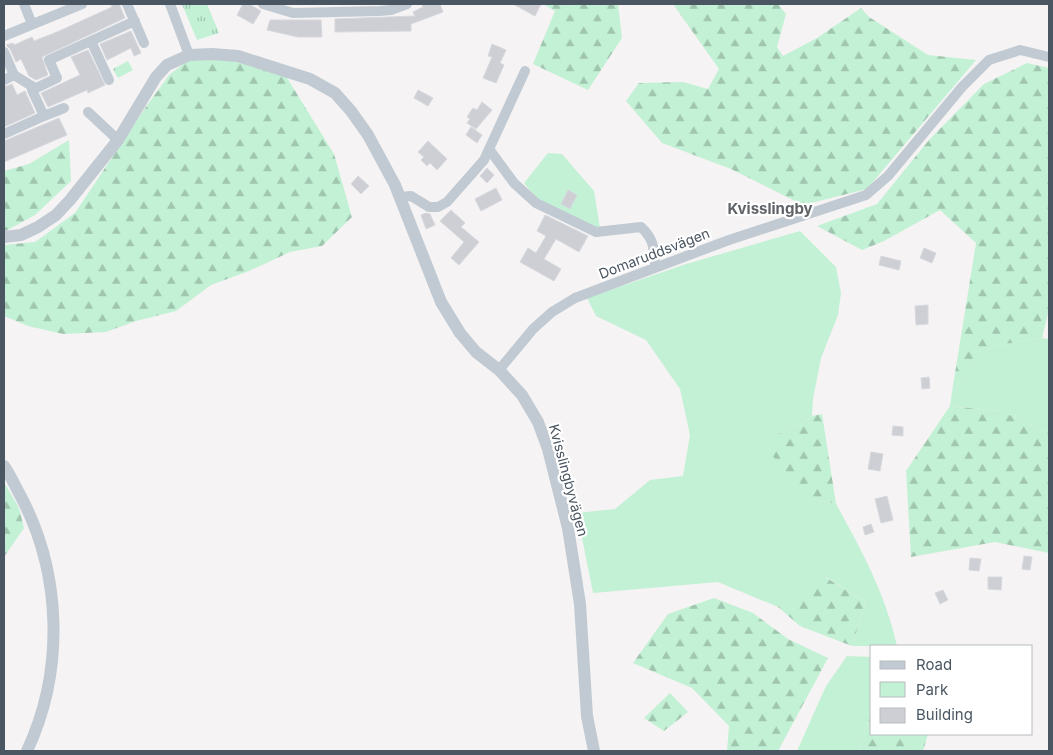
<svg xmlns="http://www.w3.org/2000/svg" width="1053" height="755" viewBox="0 0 1053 755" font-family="Inter,sans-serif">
<defs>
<pattern id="forest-firs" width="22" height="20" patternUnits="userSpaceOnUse" patternTransform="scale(1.25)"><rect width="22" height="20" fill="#c3f1d5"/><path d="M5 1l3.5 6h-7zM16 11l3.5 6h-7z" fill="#a0c6b0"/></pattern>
<pattern id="park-tufts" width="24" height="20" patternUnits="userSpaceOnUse" patternTransform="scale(1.25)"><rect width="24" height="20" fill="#c3f1d5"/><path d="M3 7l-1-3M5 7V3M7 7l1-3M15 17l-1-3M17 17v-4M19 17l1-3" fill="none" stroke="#a0c6b0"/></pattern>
</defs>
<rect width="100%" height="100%" fill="#f5f3f3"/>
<path fill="#c3f1d5" d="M548,153L562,154L594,191L600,228H592L538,200L524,183Z
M800,231L836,267L841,293L838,315L821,358L813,399L812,416L800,424L773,436L814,499L836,504C861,549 886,595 897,646H852L866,602L826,577L778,607L718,582L593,593L577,513L615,509L650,480L683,476L690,435L680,389L646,340L596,316L587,298L683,265Z
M1042,338L1049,339V433L1001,411L950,406L952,392L976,362L993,346Z
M847,656L872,657V710L858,751H797L826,686Z"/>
<path fill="url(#forest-firs)" d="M543,4H618L622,38L588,90L533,64L555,11Z
M673,4H778L786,14L777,47L783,56L817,38L861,8L869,17L928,55L976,60L867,189L803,205L731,169L662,143L626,101L639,83L683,82L708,89L719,69Z
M195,55L228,56L284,73L334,154L352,217L322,246L290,252L249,271L211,285L176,311L136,321L106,332L63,334L28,326L4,316V245L35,242L75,213L143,111L169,75Z
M1027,63L1049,68V309L1042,338L993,346L976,362L952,392L976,243L940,210L884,241L862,250L817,226L877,204L929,140L984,84Z
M69,140L71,181L35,215L4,232V171L29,164Z
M950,406L1001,411L1049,433V553L995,542L911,557L906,471Z
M822,414L836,504L814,499L781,467L766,447L773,436L800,424L812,416Z
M4,482L19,508L24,528L4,557Z
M825,577L866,602L852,646L800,626L778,607Z
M714,598L753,613L788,639L828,658L778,751H727L729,726L692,688L633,663L668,614Z
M670,693L688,712L664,731L644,718Z
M872,710V734H928L923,751H858Z"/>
<path fill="url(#park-tufts)" d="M182,4H207L219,33L197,40Z
M128,61L133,70L118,78L113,69Z"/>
<path fill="#cdcfd5" stroke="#d7d9de" d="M111,4H119L125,18L42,57L48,75L36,80L29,76L21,59L16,62L10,49L6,45L13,43L14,45L32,37L34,41L57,32L112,7Z
M243,4H249L261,11L253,24L237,15Z
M422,4H440L443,12L411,24V31L335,32V19L415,16L413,12L423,7Z
M513,4H541L535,16Z
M270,20H321L322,37H298L267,30Z
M131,31L141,53L134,56L131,48L107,60L100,44Z
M492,44L506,50L500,63L504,65L496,83L483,78L492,57L488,56Z
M88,50L105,85L88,93L87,90L48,107L41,93L80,75L71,57Z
M12,84L17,95L25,91L35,113L4,127V87Z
M418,90L433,98L428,106L414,98Z
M482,102L492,110L476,129L467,123L470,119L467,117L473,108L477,110Z
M59,118L67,135L4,162V141Z
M471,127L482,135L477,143L466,135Z
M428,141L447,159L437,170L430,163L427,166L421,160L424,157L418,152Z
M487,168L494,175L487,183L480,176Z
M358,176L369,186L361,194L351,184Z
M496,188L502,200L481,211L475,199Z
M568,190L577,195L570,209L561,204Z
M451,210L465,223L461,227L479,242L459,265L451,258L464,242L440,221Z
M426,213L430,214L435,225L426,229L421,215Z
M545,215L588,236L579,252L556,239L544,259L561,269L554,281L520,262L528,248L536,253L546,236L537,231Z
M924,248L936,253L932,263L920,258Z
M881,256L901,261L899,270L879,265Z
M928,305V324L916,325L915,306Z
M929,377L930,388L922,389L921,378Z
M893,426L903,427V436L892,435Z
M871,452L883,454L880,471L868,469Z
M887,496L893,520L881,523L875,499Z
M871,524L874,532L865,535L863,527Z
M1024,556L1032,557L1030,570L1022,569Z
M970,558L981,559L979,571L969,570Z
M988,577H1002L1001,590L988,589Z
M943,590L948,600L940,604L935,593Z"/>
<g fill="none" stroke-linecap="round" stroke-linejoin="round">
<path stroke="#c1cad2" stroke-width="10" d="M24,4L32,24
M127,4L144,43
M170,4L189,55
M263,4L293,13L380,11L391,10L407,4
M4,36L82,4
M91,41L109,80
M4,52L14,75L4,80
M14,75L35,88
M88,112L118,140
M44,116L64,108
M4,134L44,116L32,90L57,78L49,60L135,21
M489,149L514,183L536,203L596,232L641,227C655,240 654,250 655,267
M400,197L411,196L429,207H438L447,202L484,160L525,71
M499,370L533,329L552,312L575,298L729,240L866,195L888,176L962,87L989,60L1020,50L1049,57"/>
<path stroke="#c1cad2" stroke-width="12" d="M4,237L21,235L38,227L56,215L70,200L118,140L156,77L167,65L189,55L212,54L238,56L310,79L335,93L351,111L368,135L395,185L441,302L460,333L476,352L499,370L522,395L538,422L548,449L568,528L580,604L587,716L594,751
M4,466C10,474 14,484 19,493C62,572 65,670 27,751"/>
</g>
<g text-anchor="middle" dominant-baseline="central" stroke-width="4.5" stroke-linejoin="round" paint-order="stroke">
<g font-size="14" fill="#4a5661" stroke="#fff">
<text transform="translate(654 253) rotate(-21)">Domaruddsvägen</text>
<text transform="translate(569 480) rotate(75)">Kvisslingbyvägen</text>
</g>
<g font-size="15" font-weight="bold" fill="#5f6368" stroke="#fff">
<text x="770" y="208">Kvisslingby</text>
</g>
</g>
<rect width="1053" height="755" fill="none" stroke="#4a5661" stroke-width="10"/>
<rect x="870" y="645" width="162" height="90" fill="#ffffff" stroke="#b7bbc0"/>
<rect x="880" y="661" width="25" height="8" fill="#c1cad2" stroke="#b7bbc0"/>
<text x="916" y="670" font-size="15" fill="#4a5661">Road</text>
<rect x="880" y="682" width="25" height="15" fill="#c3f1d5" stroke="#b7bbc0"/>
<text x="916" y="695" font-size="15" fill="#4a5661">Park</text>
<rect x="880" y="708" width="25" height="15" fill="#cdcfd5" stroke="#b7bbc0"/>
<text x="916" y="720" font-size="15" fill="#4a5661">Building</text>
</svg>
